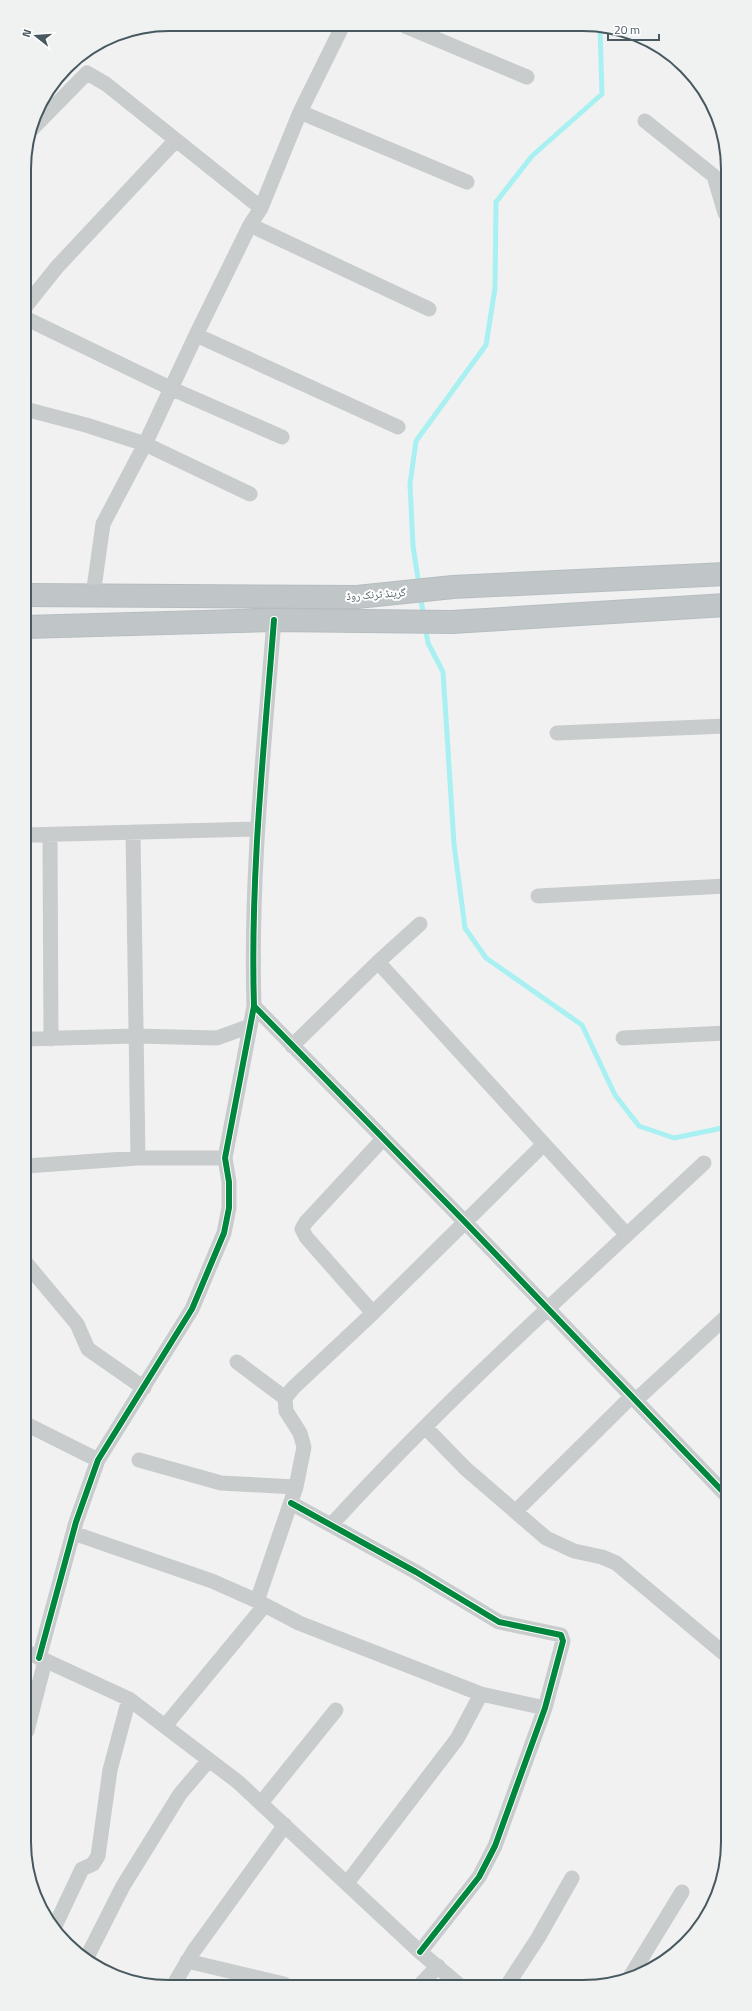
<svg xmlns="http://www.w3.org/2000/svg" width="752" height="2011" viewBox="0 0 752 2011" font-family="'Titillium Web','Noto Naskh Arabic',sans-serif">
<rect width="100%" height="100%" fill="#f1f1f1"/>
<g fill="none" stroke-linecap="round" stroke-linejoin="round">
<path stroke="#a8f0f1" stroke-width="5" d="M419,585L413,546L410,484L416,441L486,345L495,288L496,202L532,156L602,94L600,27
M420,595L424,617
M425,627L428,643L443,672L454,844L465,928L486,958L582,1025L615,1095L639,1126L674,1138L727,1127"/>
<g stroke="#b5bdc1" stroke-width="24">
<path id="trunk" d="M25,595L357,597L453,587L726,574
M25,627L274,620L452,622L726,605"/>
</g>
<path stroke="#c8cccd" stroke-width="15" d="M405,26L527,77
M300,112L467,182
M645,121L714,176L725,213
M32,129L87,73L106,84L261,208
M250,225L429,309
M25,307L57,267L176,140
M25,318L170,388L282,437
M196,335L398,427
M25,409L86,425L145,444L250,494
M93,595L103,524L145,444L196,335L250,225L261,208L300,112L343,25
M274,620C264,748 250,877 254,1006L465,1222L727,1496
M557,733L726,726
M133,832L138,1158
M25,835L258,829
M50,835L51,1039
M538,896L726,886
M378,962L627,1235
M623,1038L726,1033
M26,1039L135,1036L217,1038L250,1026
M292,1046L378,962L420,924
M26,1166L138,1158H225
M26,1263L77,1324L88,1349L144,1388
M373,1313L306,1237L302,1229L306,1222L383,1139
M237,1362L285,1398
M636,1400L727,1316
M26,1424L98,1460
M425,1427L466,1469L546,1538L574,1551L602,1557L616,1563L727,1656
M139,1460L221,1483L296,1487
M291,1503L416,1572L499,1622L561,1635L563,1641L545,1708L495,1846L479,1877L420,1952
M516,1511L632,1396
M332,1524C448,1397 578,1281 704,1163
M73,1533L212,1581L257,1601L299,1623L481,1694L545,1708
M257,1601L296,1487L304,1447L300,1433L286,1411L285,1398L293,1388L373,1313L544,1144
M27,1652L129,1699L238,1782L420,1952L458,1984
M39,1658L76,1522L98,1460L192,1309L224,1233L229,1208V1182L225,1158L254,1006
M165,1726L265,1605
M27,1731L45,1661
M261,1803L336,1710
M347,1883L457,1739L481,1694
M54,1928L82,1869L93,1864L98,1856L110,1770L129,1699
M86,1959L123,1886L180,1794L209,1760
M187,1961L284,1984
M630,1977L682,1892
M174,1984L193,1952L285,1825
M421,1984L438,1966
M508,1984L538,1938L572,1878"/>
<use href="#trunk" stroke="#c0c6c8" stroke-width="22"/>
<g stroke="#fff" stroke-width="8">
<path id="cycleway" d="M274,620C264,748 250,877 254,1006L465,1222L727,1496
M291,1503L416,1572L499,1622L561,1635L563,1641L545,1708L495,1846L479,1877L420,1952
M39,1658L76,1522L98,1460L192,1309L224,1233L229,1208V1182L225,1158L254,1006"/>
</g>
<use href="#cycleway" stroke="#00873e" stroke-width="6"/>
</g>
<g text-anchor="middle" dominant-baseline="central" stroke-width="4" stroke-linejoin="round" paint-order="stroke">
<g font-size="11" fill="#47585f" stroke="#fff">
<text transform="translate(376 594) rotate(-4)">گرینڈ ٹرنک روڈ</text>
</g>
</g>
<path d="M0 0H752V2011H0ZM169 31H583A138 138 0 0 1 721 169V1842A138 138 0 0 1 583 1980H169A138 138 0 0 1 31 1842V169A138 138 0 0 1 169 31Z" fill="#f0f2f2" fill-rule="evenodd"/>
<path fill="none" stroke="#47585f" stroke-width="2" d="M169 31H583A138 138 0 0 1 721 169V1842A138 138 0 0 1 583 1980H169A138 138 0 0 1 31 1842V169A138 138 0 0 1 169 31Z"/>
<g transform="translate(36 36) rotate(287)" stroke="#ffffff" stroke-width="3" paint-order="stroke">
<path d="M0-3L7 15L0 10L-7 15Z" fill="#47585f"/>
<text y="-6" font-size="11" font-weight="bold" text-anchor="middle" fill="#47585f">N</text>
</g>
<path d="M608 34v6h51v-6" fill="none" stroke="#47585f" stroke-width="2"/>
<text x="614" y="34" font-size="12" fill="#47585f" stroke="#ffffff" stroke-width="3" paint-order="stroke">20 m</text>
</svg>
